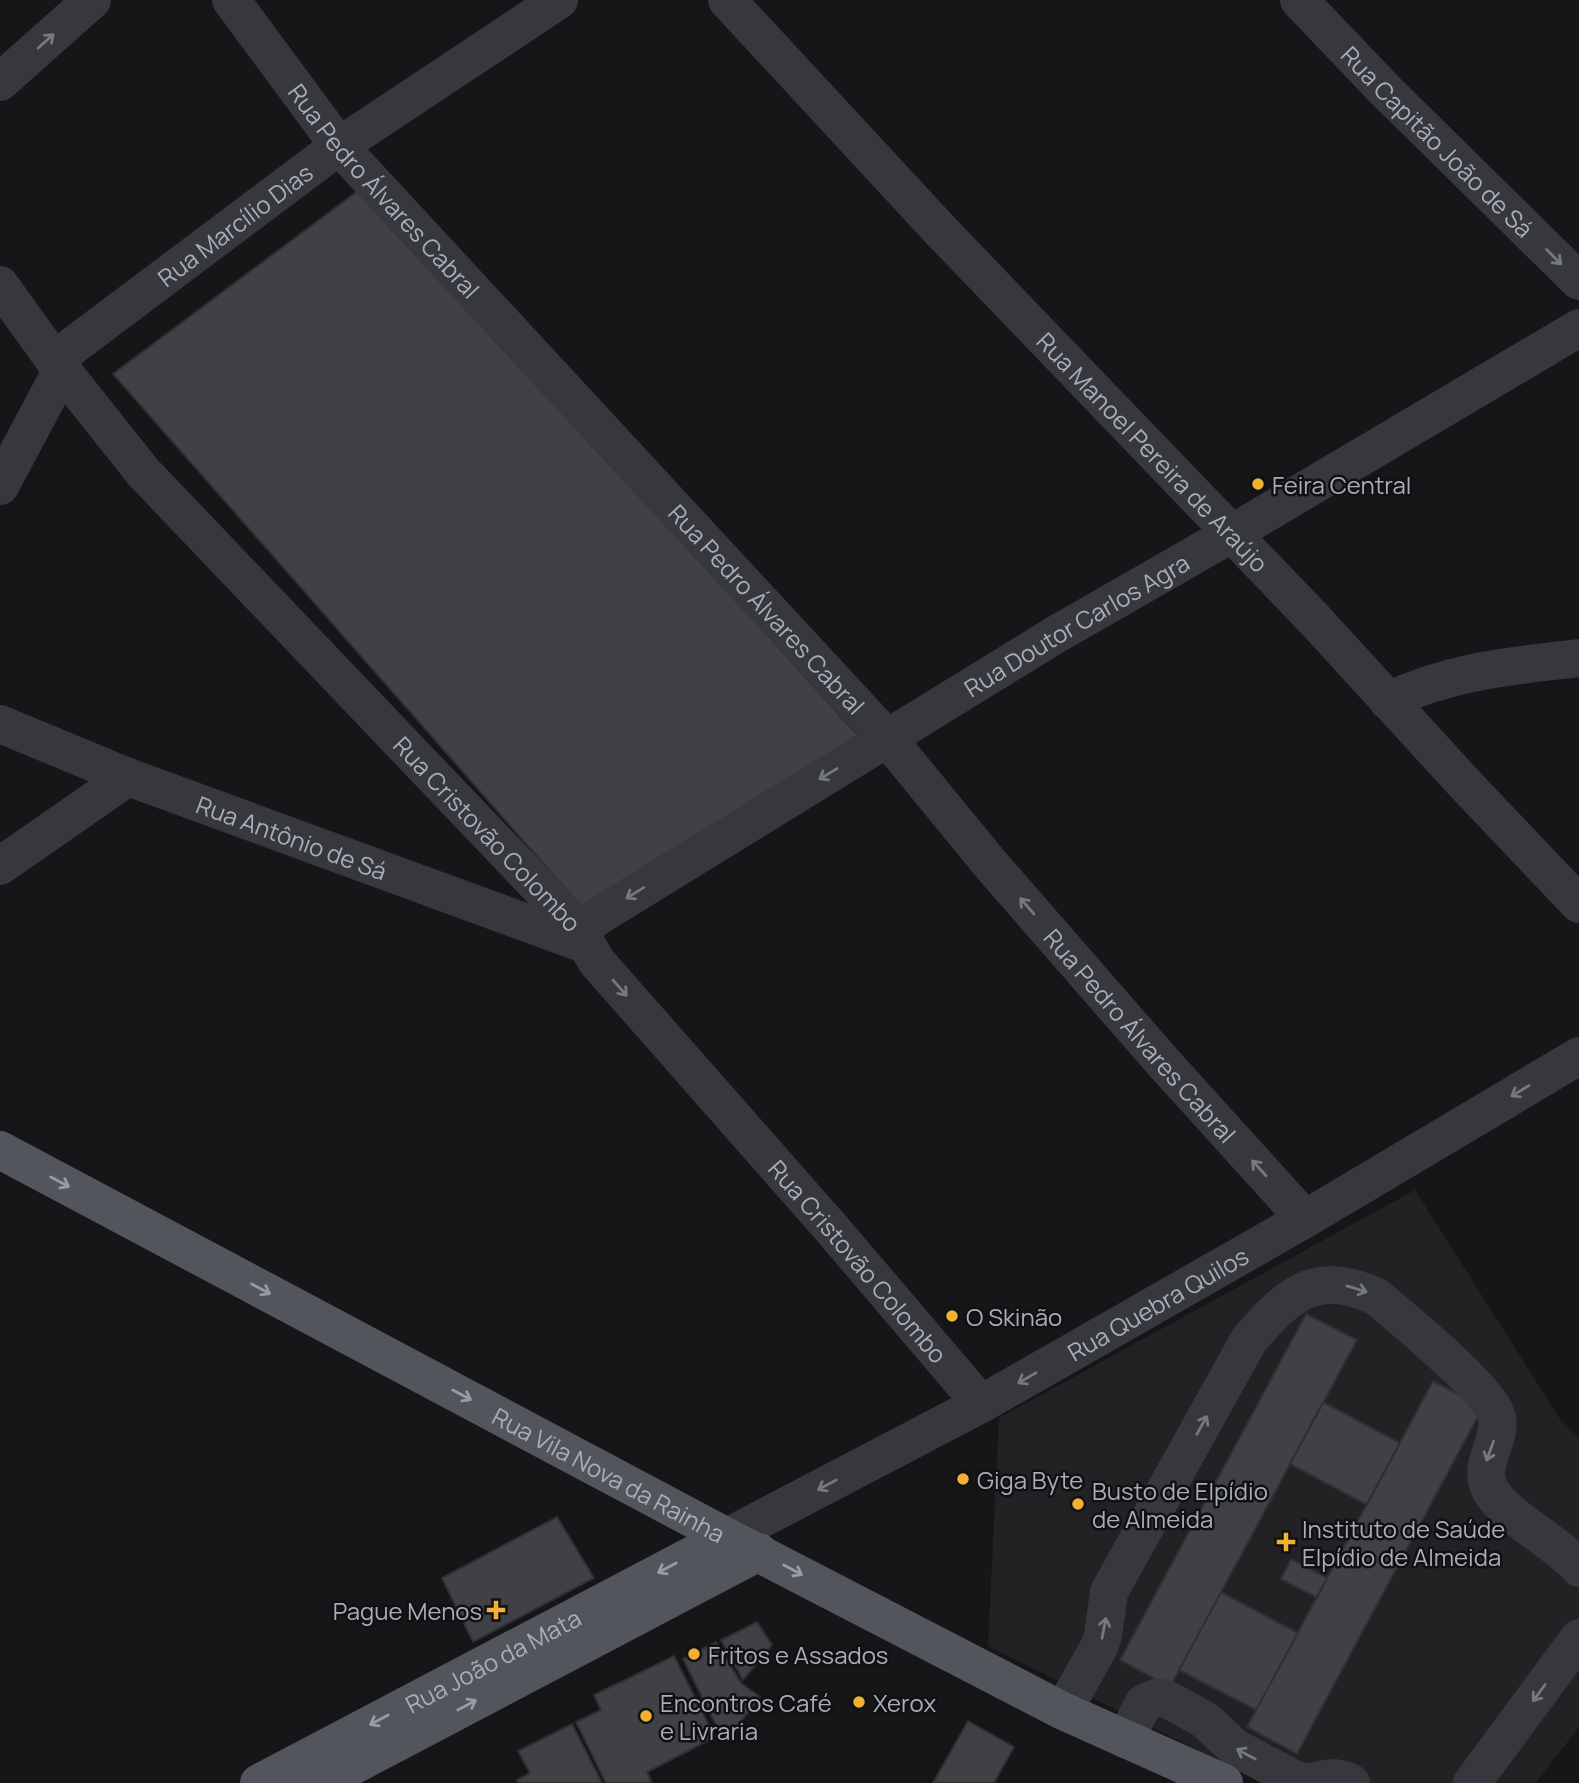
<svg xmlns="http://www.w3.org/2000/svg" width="1579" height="1783" viewBox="0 0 1579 1783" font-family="Manrope,sans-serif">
<rect width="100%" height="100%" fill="#161618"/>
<path fill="#222225" d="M1415,1190L1560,1419L1579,1438V1727L1536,1783H1264L988,1646L999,1418Z"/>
<path fill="#404145" stroke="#303034" stroke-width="2" d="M363,187L864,742L587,913L113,374Z
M1306,1314L1357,1340L1170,1687L1120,1660Z
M1433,1381L1483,1407L1297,1754L1247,1727Z
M1323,1402L1400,1443L1367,1505L1290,1464Z
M557,1517L594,1578L473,1642L442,1578Z
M1291,1559L1327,1578L1317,1598L1281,1579Z
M1221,1592L1298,1633L1256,1710L1179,1670Z
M757,1622L772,1645L743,1680L721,1640Z
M716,1642L741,1683L760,1697L727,1739L715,1723L683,1659Z
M674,1656L715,1737L647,1772L652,1783H606L576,1722L601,1710L594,1695Z
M968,1721L1014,1747L994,1783H933Z
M572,1724L602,1783H519L517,1780L530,1773L518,1751Z"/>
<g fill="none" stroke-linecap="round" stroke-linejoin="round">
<g stroke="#37383d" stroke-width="38">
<path id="s1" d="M231,0L339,146L887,738L992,866L1162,1061L1305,1219"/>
<path id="s2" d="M727,0L940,230L1314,619L1464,783L1579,904"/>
<path id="s3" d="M1299,0L1385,90L1579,281"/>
<path d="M0,82L92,0"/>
<path id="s4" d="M0,285L54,360L143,472L582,932L587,945L597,962L832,1229L981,1404"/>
<path id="s5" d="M54,360L339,146L559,0"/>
<path d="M0,486L62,370"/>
<path d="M1388,701C1450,671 1511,666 1579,658"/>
<path id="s6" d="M0,724L128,777L587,945"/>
<path d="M0,866L128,777"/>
<path id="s7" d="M582,932L590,922L605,912L1055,635L1231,534L1579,328"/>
<path id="s8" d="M727,1537L981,1404L1305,1219L1579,1056"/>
<path d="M1063,1711L1099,1647L1103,1636L1109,1592L1249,1340C1288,1295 1315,1268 1377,1297C1400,1317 1493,1392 1497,1418C1501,1442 1480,1461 1488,1485C1499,1515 1559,1542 1579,1568"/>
<path d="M1125,1739L1144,1703L1158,1697L1169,1700L1205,1720L1234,1747L1294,1779L1308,1783"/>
<path d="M1311,1783C1326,1777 1337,1776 1351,1783"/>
<path d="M1472,1783L1579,1638"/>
</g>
<g stroke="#53555c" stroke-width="38">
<path id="s9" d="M0,1150L727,1537L1063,1711L1224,1783"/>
<path id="s10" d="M259,1783L727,1537"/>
<path d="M320,1783L759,1552"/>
</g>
</g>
<defs><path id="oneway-shaft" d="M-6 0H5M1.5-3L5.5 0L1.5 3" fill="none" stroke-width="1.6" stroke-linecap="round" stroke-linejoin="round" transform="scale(1.75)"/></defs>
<g stroke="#757881">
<use href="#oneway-shaft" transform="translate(46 41) rotate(-42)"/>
<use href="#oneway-shaft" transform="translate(1554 257) rotate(45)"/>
<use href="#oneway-shaft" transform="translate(828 774) rotate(149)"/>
<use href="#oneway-shaft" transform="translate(635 893) rotate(148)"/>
<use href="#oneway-shaft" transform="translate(1027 906) rotate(-131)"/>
<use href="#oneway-shaft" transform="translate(620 988) rotate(49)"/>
<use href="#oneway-shaft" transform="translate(1520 1091) rotate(149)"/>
<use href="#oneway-shaft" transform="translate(1259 1168) rotate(-132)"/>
<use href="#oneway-shaft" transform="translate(1357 1289) rotate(17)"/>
<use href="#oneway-shaft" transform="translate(1027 1378) rotate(150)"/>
<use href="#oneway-shaft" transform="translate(1202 1425) rotate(-61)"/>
<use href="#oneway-shaft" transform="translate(1490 1451) rotate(110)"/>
<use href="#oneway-shaft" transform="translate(827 1485) rotate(152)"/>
<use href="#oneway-shaft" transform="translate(1104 1628) rotate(-79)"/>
<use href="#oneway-shaft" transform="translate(1539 1693) rotate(126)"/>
<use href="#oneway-shaft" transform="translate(1246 1754) rotate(-152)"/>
</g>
<g stroke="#979ba6">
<use href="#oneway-shaft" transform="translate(60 1182) rotate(28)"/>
<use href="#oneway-shaft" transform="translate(261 1289) rotate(28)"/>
<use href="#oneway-shaft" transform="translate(462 1395) rotate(28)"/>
<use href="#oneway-shaft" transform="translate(667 1568) rotate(152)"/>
<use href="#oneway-shaft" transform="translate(793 1570) rotate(28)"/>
<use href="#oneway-shaft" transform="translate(467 1705) rotate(-28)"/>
<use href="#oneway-shaft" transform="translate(379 1720) rotate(152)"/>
</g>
<g fill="#f2b134" stroke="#111113" stroke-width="2.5">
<circle cx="1258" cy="484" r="7"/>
<circle cx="952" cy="1316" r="7"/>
<circle cx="963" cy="1479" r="7"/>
<circle cx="1078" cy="1504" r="7"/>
<path d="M1282.5 1531.5h7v7h7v7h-7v7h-7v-7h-7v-7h7z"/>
<path d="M492.5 1599.5h7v7h7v7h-7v7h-7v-7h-7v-7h7z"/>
<circle cx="694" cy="1654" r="7"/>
<circle cx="859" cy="1702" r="7"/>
<circle cx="646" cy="1716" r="7"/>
</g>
<g text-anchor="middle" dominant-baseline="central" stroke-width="5" stroke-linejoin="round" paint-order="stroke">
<g font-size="24" fill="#a8adb8" stroke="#111113">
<text stroke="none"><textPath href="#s3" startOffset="198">Rua Capitão João de Sá</textPath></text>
<text stroke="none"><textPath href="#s1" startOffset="245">Rua Pedro Álvares Cabral</textPath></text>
<text stroke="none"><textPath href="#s5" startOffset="226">Rua Marcílio Dias</textPath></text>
<text stroke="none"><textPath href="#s2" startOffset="621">Rua Manoel Pereira de Araújo</textPath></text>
<text stroke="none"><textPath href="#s1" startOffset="812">Rua Pedro Álvares Cabral</textPath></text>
<text stroke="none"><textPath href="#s7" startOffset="583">Rua Doutor Carlos Agra</textPath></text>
<text stroke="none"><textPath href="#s4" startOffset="735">Rua Cristovão Colombo</textPath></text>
<text stroke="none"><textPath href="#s6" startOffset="313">Rua Antônio de Sá</textPath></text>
<text stroke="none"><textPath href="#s1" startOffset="1379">Rua Pedro Álvares Cabral</textPath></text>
<text stroke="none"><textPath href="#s4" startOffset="1302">Rua Cristovão Colombo</textPath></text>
<text stroke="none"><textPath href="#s8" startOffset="490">Rua Quebra Quilos</textPath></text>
<text stroke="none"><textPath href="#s9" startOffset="690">Rua Vila Nova da Rainha</textPath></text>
<text stroke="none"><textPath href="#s10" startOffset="264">Rua João da Mata</textPath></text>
</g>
<g font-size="24" fill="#a8adb8" stroke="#111113" text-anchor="start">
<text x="1272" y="484">Feira Central</text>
<text x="966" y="1316">O Skinão</text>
<text x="977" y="1479">Giga Byte</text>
<text x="1092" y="1490">Busto de Elpídio<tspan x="1092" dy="28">de Almeida</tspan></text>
<text x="1302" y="1528">Instituto de Saúde<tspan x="1302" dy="28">Elpídio de Almeida</tspan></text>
<text x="482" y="1610" text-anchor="end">Pague Menos</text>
<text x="708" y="1654">Fritos e Assados</text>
<text x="660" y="1702">Encontros Café<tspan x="660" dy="28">e Livraria</tspan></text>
<text x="873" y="1702">Xerox</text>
</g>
</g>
</svg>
